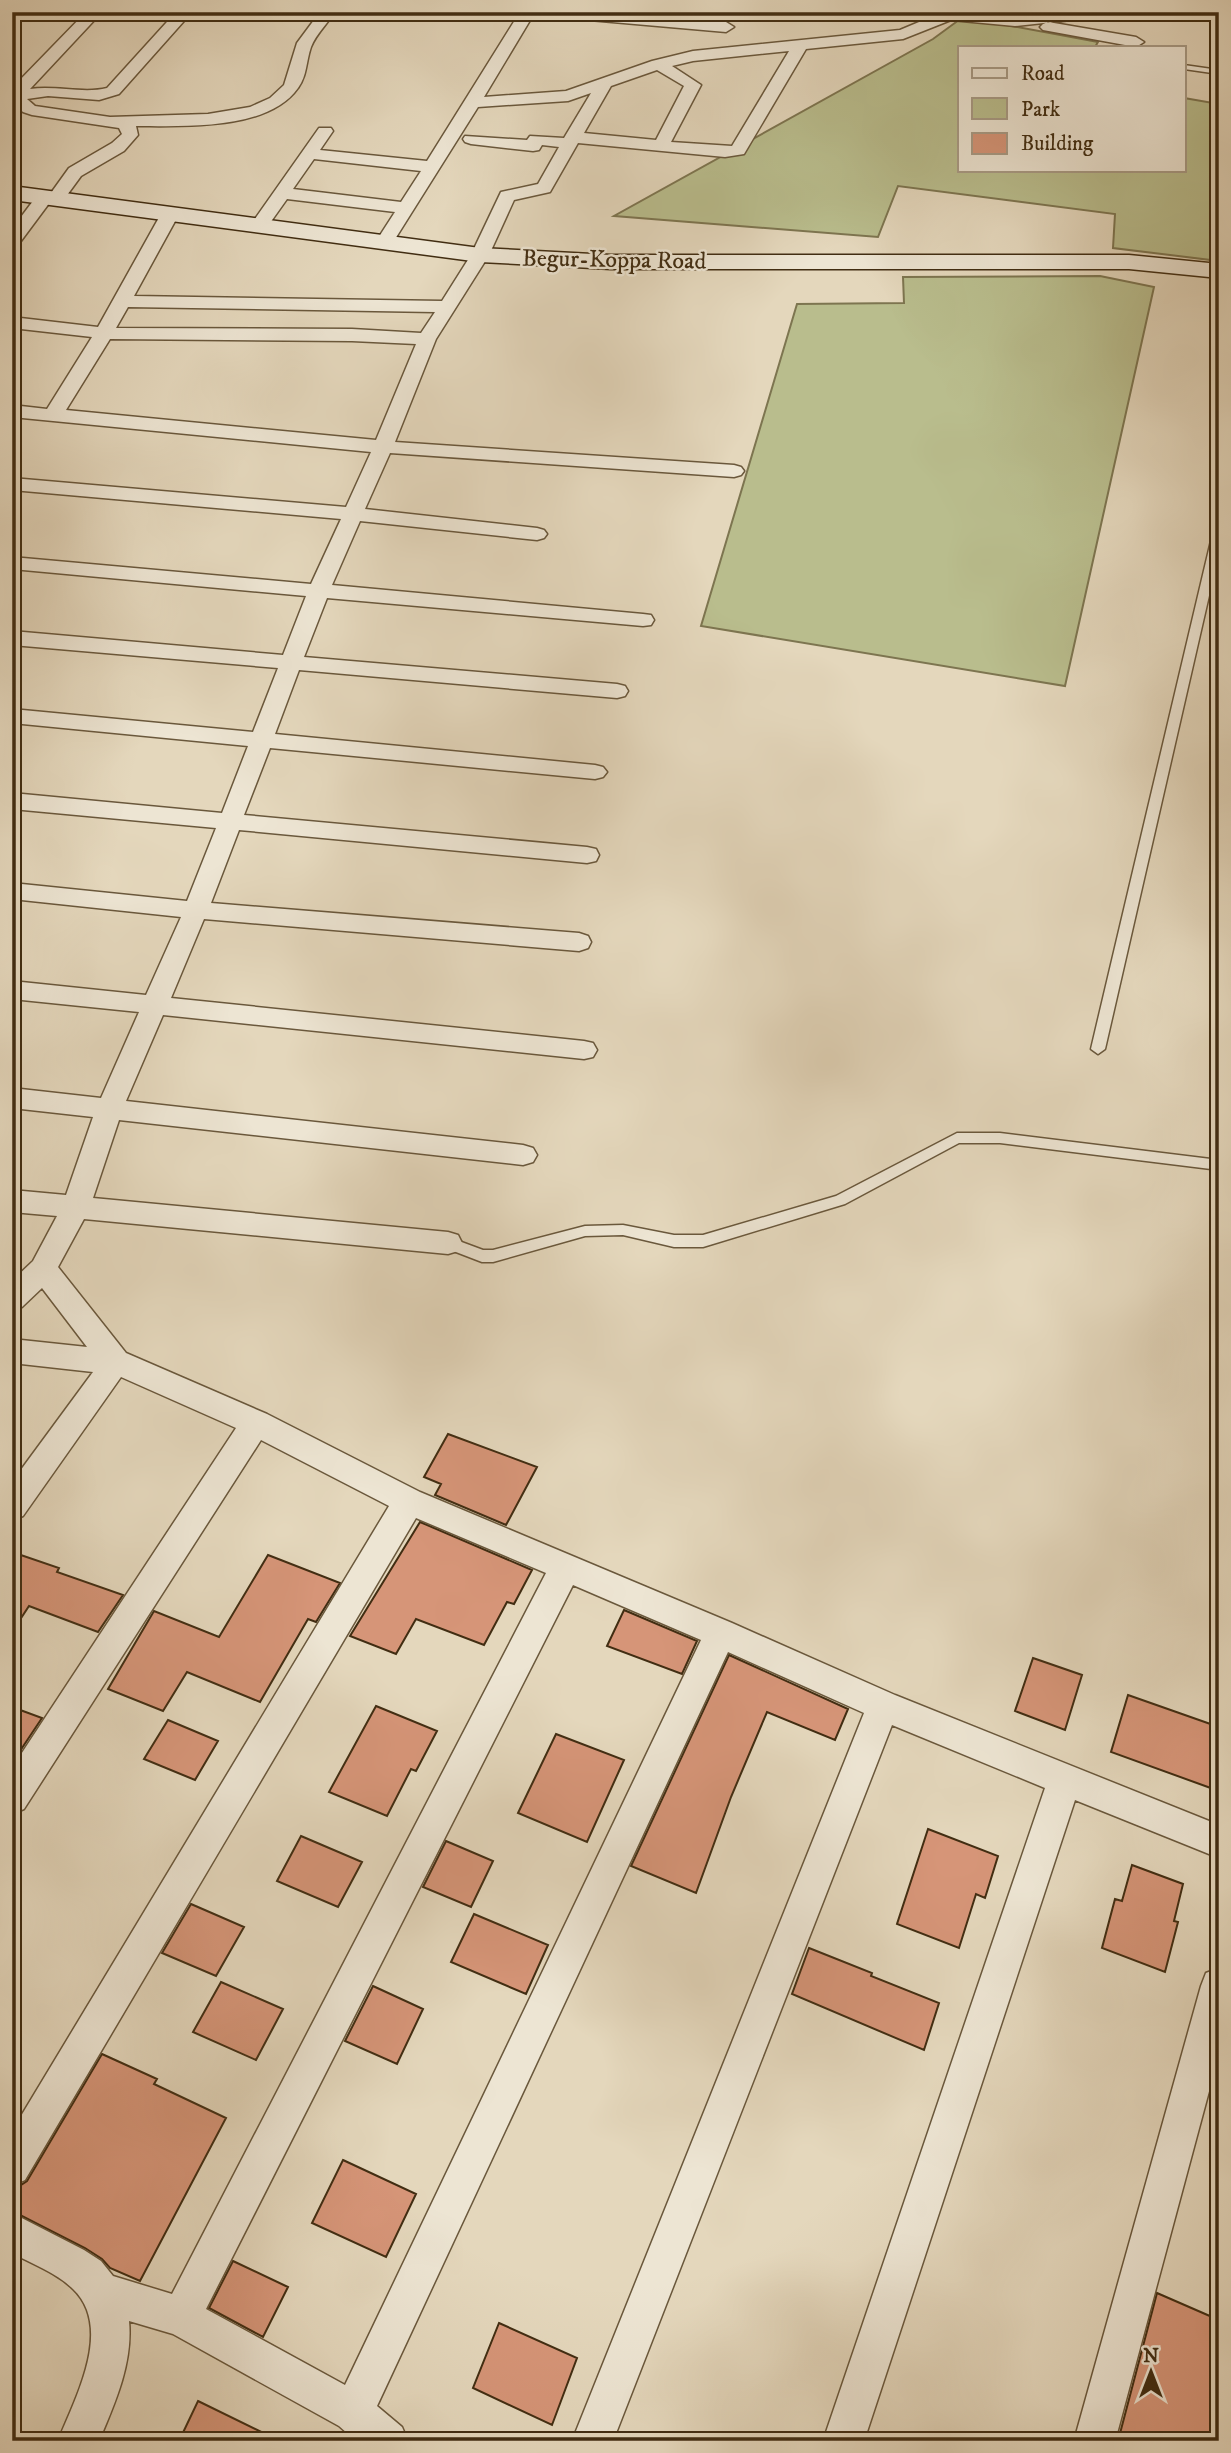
<svg xmlns="http://www.w3.org/2000/svg" width="1231" height="2453" viewBox="0 0 1231 2453" font-family="'IM FELL DW Pica',serif">
<rect width="100%" height="100%" fill="#e4d7bc"/>
<filter id="stains"><feTurbulence type="fractalNoise" baseFrequency=".00286" numOctaves="4"/><feColorMatrix values="0 0 0 0 .2 0 0 0 0 .09 0 0 0 0 .02 0 0 0 .5 -.17"/></filter>
<radialGradient id="worn" r=".72"><stop offset=".6" stop-color="#630" stop-opacity="0"/><stop offset="1" stop-color="#630" stop-opacity=".3"/></radialGradient>
<path fill="#b9bd8d" stroke="#7d7550" stroke-width="2" d="M963,17L1098,42L1095,47H960V170H1184V98L1219,104V261L1113,248L1115,214L898,186L878,237L614,216L933,39Z
M1100,276L1154,287L1065,686L701,626L797,304L904,303L903,277Z"/>
<path fill="#d69578" stroke="#412d12" stroke-width="2" d="M448,1434L537,1467L506,1525L435,1495L441,1484L424,1477Z
M420,1522L532,1570L514,1604L507,1602L484,1645L416,1619L396,1654L350,1636Z
M12,1552L59,1568L57,1572L123,1595L98,1632L29,1606L12,1632Z
M268,1555L340,1583L316,1622L308,1619L260,1702L187,1672L163,1711L108,1689L154,1611L219,1637Z
M624,1610L697,1641L682,1674L607,1646Z
M729,1655L848,1709L835,1740L767,1712L731,1797L696,1893L631,1866Z
M1033,1658L1082,1675L1065,1730L1015,1711Z
M1128,1695L1219,1727V1791L1111,1752Z
M376,1706L437,1731L416,1771L411,1769L387,1816L329,1792Z
M12,1707L42,1718L12,1763Z
M168,1720L218,1741L195,1780L144,1759Z
M556,1734L624,1760L587,1842L518,1813Z
M928,1829L998,1856L985,1898L976,1894L959,1948L897,1924Z
M301,1836L362,1862L338,1907L277,1881Z
M446,1841L493,1861L471,1907L423,1887Z
M1132,1865L1183,1884L1174,1921L1178,1922L1165,1972L1102,1948L1115,1899L1122,1901Z
M191,1904L244,1927L216,1976L162,1953Z
M474,1914L548,1945L526,1994L451,1962Z
M809,1948L872,1973L871,1976L939,2003L924,2050L792,1994Z
M221,1982L283,2009L256,2060L193,2032Z
M373,1986L423,2009L397,2064L345,2041Z
M102,2054L157,2079L154,2084L226,2118L140,2281L110,2268L102,2259L85,2248L12,2211V2191L27,2181Z
M343,2160L416,2194L386,2257L312,2223Z
M233,2261L288,2287L263,2337L209,2308Z
M1157,2293L1219,2320V2441H1118Z
M499,2323L577,2358L552,2425L473,2388Z
M198,2401L280,2441H179Z"/>
<g fill="none" stroke-linecap="round" stroke-linejoin="round">
<g stroke="#6a583c" stroke-width="3">
<path id="lane" d="M1184,65L1219,70V74L1184,69Z
M1219,525V552L1105,1049L1098,1054L1091,1049L1214,528Z
M957,1133H1000L1219,1160V1170L1000,1143H959L845,1204L703,1247H674L623,1235L585,1236L493,1262H482L443,1247L441,1243L443,1239L448,1237L483,1250H493L585,1226L623,1225L674,1235H703L836,1196Z"/>
</g>
<g stroke="#6a583c" stroke-width="3">
<path id="street" d="M86,12H102L30,89C55,85 83,94 107,88L176,12H192L119,94L99,100L48,96L27,99L35,106L110,117L208,114L250,107L270,98L284,85L297,43L320,12H335C327,24 316,34 311,47C306,61 307,76 298,88C268,131 183,126 136,126L138,135L124,151L81,176L62,202H50L18,245L12,246V229L39,193H51L69,168L112,143L122,134L119,128L32,115L23,112L12,102V92L16,84Z
M520,12H535L484,97L566,91L652,61L693,51L900,30L943,12H982L1015,16L1054,12H1106L1099,17L1015,26L951,20L903,39L806,49L744,154L725,157L578,143L550,192L514,200L489,255L436,339L395,442L734,465L741,467L744,471L741,475L734,477L390,453L365,509L537,528L544,530L547,534L544,538L537,540L360,521L332,585L643,614L651,615L654,620L651,625L643,626L327,598L304,657L617,684L625,686L628,691L625,696L617,698L299,670L275,734L595,765L603,767L607,772L603,777L595,779L270,748L244,815L587,847L596,849L599,855L596,861L587,863L239,830L211,903L579,933L588,936L591,942L588,948L579,951L204,919L171,998L584,1041L593,1043L597,1050L593,1057L584,1059L163,1015L126,1101L523,1145L533,1148L537,1155L533,1162L523,1165L119,1120L93,1198L448,1232L458,1235L462,1243L458,1251L448,1254L84,1219L58,1267L126,1353L267,1414L420,1492L732,1623L895,1695L1219,1825V1858L1075,1800L864,2441H823L1045,1788L892,1725L613,2441H572L864,1713L728,1652L377,2406L402,2427L408,2441H356L339,2426L173,2334L129,2321C133,2363 115,2403 99,2441H58C75,2398 114,2328 73,2289C57,2273 32,2264 12,2253V2213L84,2250L101,2261L113,2276L172,2294L546,1573L416,1518L25,2180L12,2186V2131L389,1506L261,1440L24,1809L12,1814V1768L236,1428L121,1377L23,1516L12,1520V1482L93,1372L12,1363V1339L87,1347L42,1288L22,1307L12,1310V1281L33,1261L57,1216L12,1212V1190L66,1195L93,1117L12,1108V1088L101,1098L139,1012L12,999V981L146,995L181,917L12,899V883L187,901L216,828L12,809V793L222,813L248,746L12,723V709L253,732L278,668L12,645V631L283,655L306,596L12,569V557L311,584L341,519L12,490V478L346,507L371,452L12,417V405L47,409L92,337L12,328V317L98,327L161,214L170,209L179,214L134,296L442,301L471,255L501,192L538,184L559,147L542,145L539,150L533,151L471,144L465,142L463,139L465,136L527,140L530,136L564,138L591,93L568,101L478,107L390,247H378L375,243L395,212L287,199L265,230H253L250,226L319,128H331L333,131L320,150L427,161ZM789,51L732,146L671,142L701,85L672,66L693,61ZM657,70L684,86L656,140L584,133L611,86ZM314,159L421,171L401,202L293,189ZM128,307L435,312L421,333L352,329L116,328ZM110,339L352,341L416,344L376,440L66,410ZM573,1585L701,1640L345,2385L206,2309Z
M548,12H610L726,22L734,27L726,32L555,17Z
M1048,22L1136,37L1144,42L1136,47L1043,30L1040,27L1043,24Z
M1219,1968V2054L1115,2441H1074L1201,1986L1206,1973Z"/>
</g>
<g stroke="#412d12" stroke-width="3">
<path id="secondary" d="M12,186L480,248L611,255H1129L1219,264V278L1129,269H611L480,262L12,200Z"/>
</g>
<use href="#lane" fill="#ede5d3" fill-rule="evenodd"/>
<use href="#street" fill="#ede5d3" fill-rule="evenodd"/>
<use href="#secondary" fill="#ede5d3" fill-rule="evenodd"/>
</g>
<g text-anchor="middle" dominant-baseline="central" stroke-width="5" stroke-linejoin="round" paint-order="stroke">
<g font-size="24" fill="#412d12" stroke="#ede5d3">
<text transform="translate(614 260) rotate(1)">Begur-Koppa Road</text>
</g>
</g>
<rect width="1231" height="2453" fill="none" stroke="#e4d7bc" stroke-width="42"/>
<rect x="14" y="14" width="1203" height="2425" fill="none" stroke="#412d12" stroke-width="3.5"/>
<rect x="21" y="21" width="1189" height="2411" fill="none" stroke="#412d12" stroke-width="2"/>
<rect x="958" y="46" width="228" height="126" fill="#ede5d3" stroke="#a89b86" stroke-width="2"/>
<rect x="972" y="68" width="35" height="10" fill="#ede5d3" stroke="#a89b86" stroke-width="2"/>
<text x="1021" y="80" font-size="21" fill="#412d12">Road</text>
<rect x="972" y="98" width="35" height="21" fill="#b9bd8d" stroke="#a89b86" stroke-width="2"/>
<text x="1021" y="116" font-size="21" fill="#412d12">Park</text>
<rect x="972" y="133" width="35" height="21" fill="#d69578" stroke="#a89b86" stroke-width="2"/>
<text x="1021" y="150" font-size="21" fill="#412d12">Building</text>
<g transform="translate(1151 2372)" stroke="#ede5d3" stroke-width="5" paint-order="stroke">
<path d="M0-5L12 26L0 18L-12 26Z" fill="#412d12"/>
<text y="-10" font-size="19" font-weight="bold" text-anchor="middle" fill="#412d12">N</text>
</g>
<rect width="100%" height="100%" filter="url(#stains)"/>
<rect width="100%" height="100%" fill="url(#worn)"/>
</svg>
